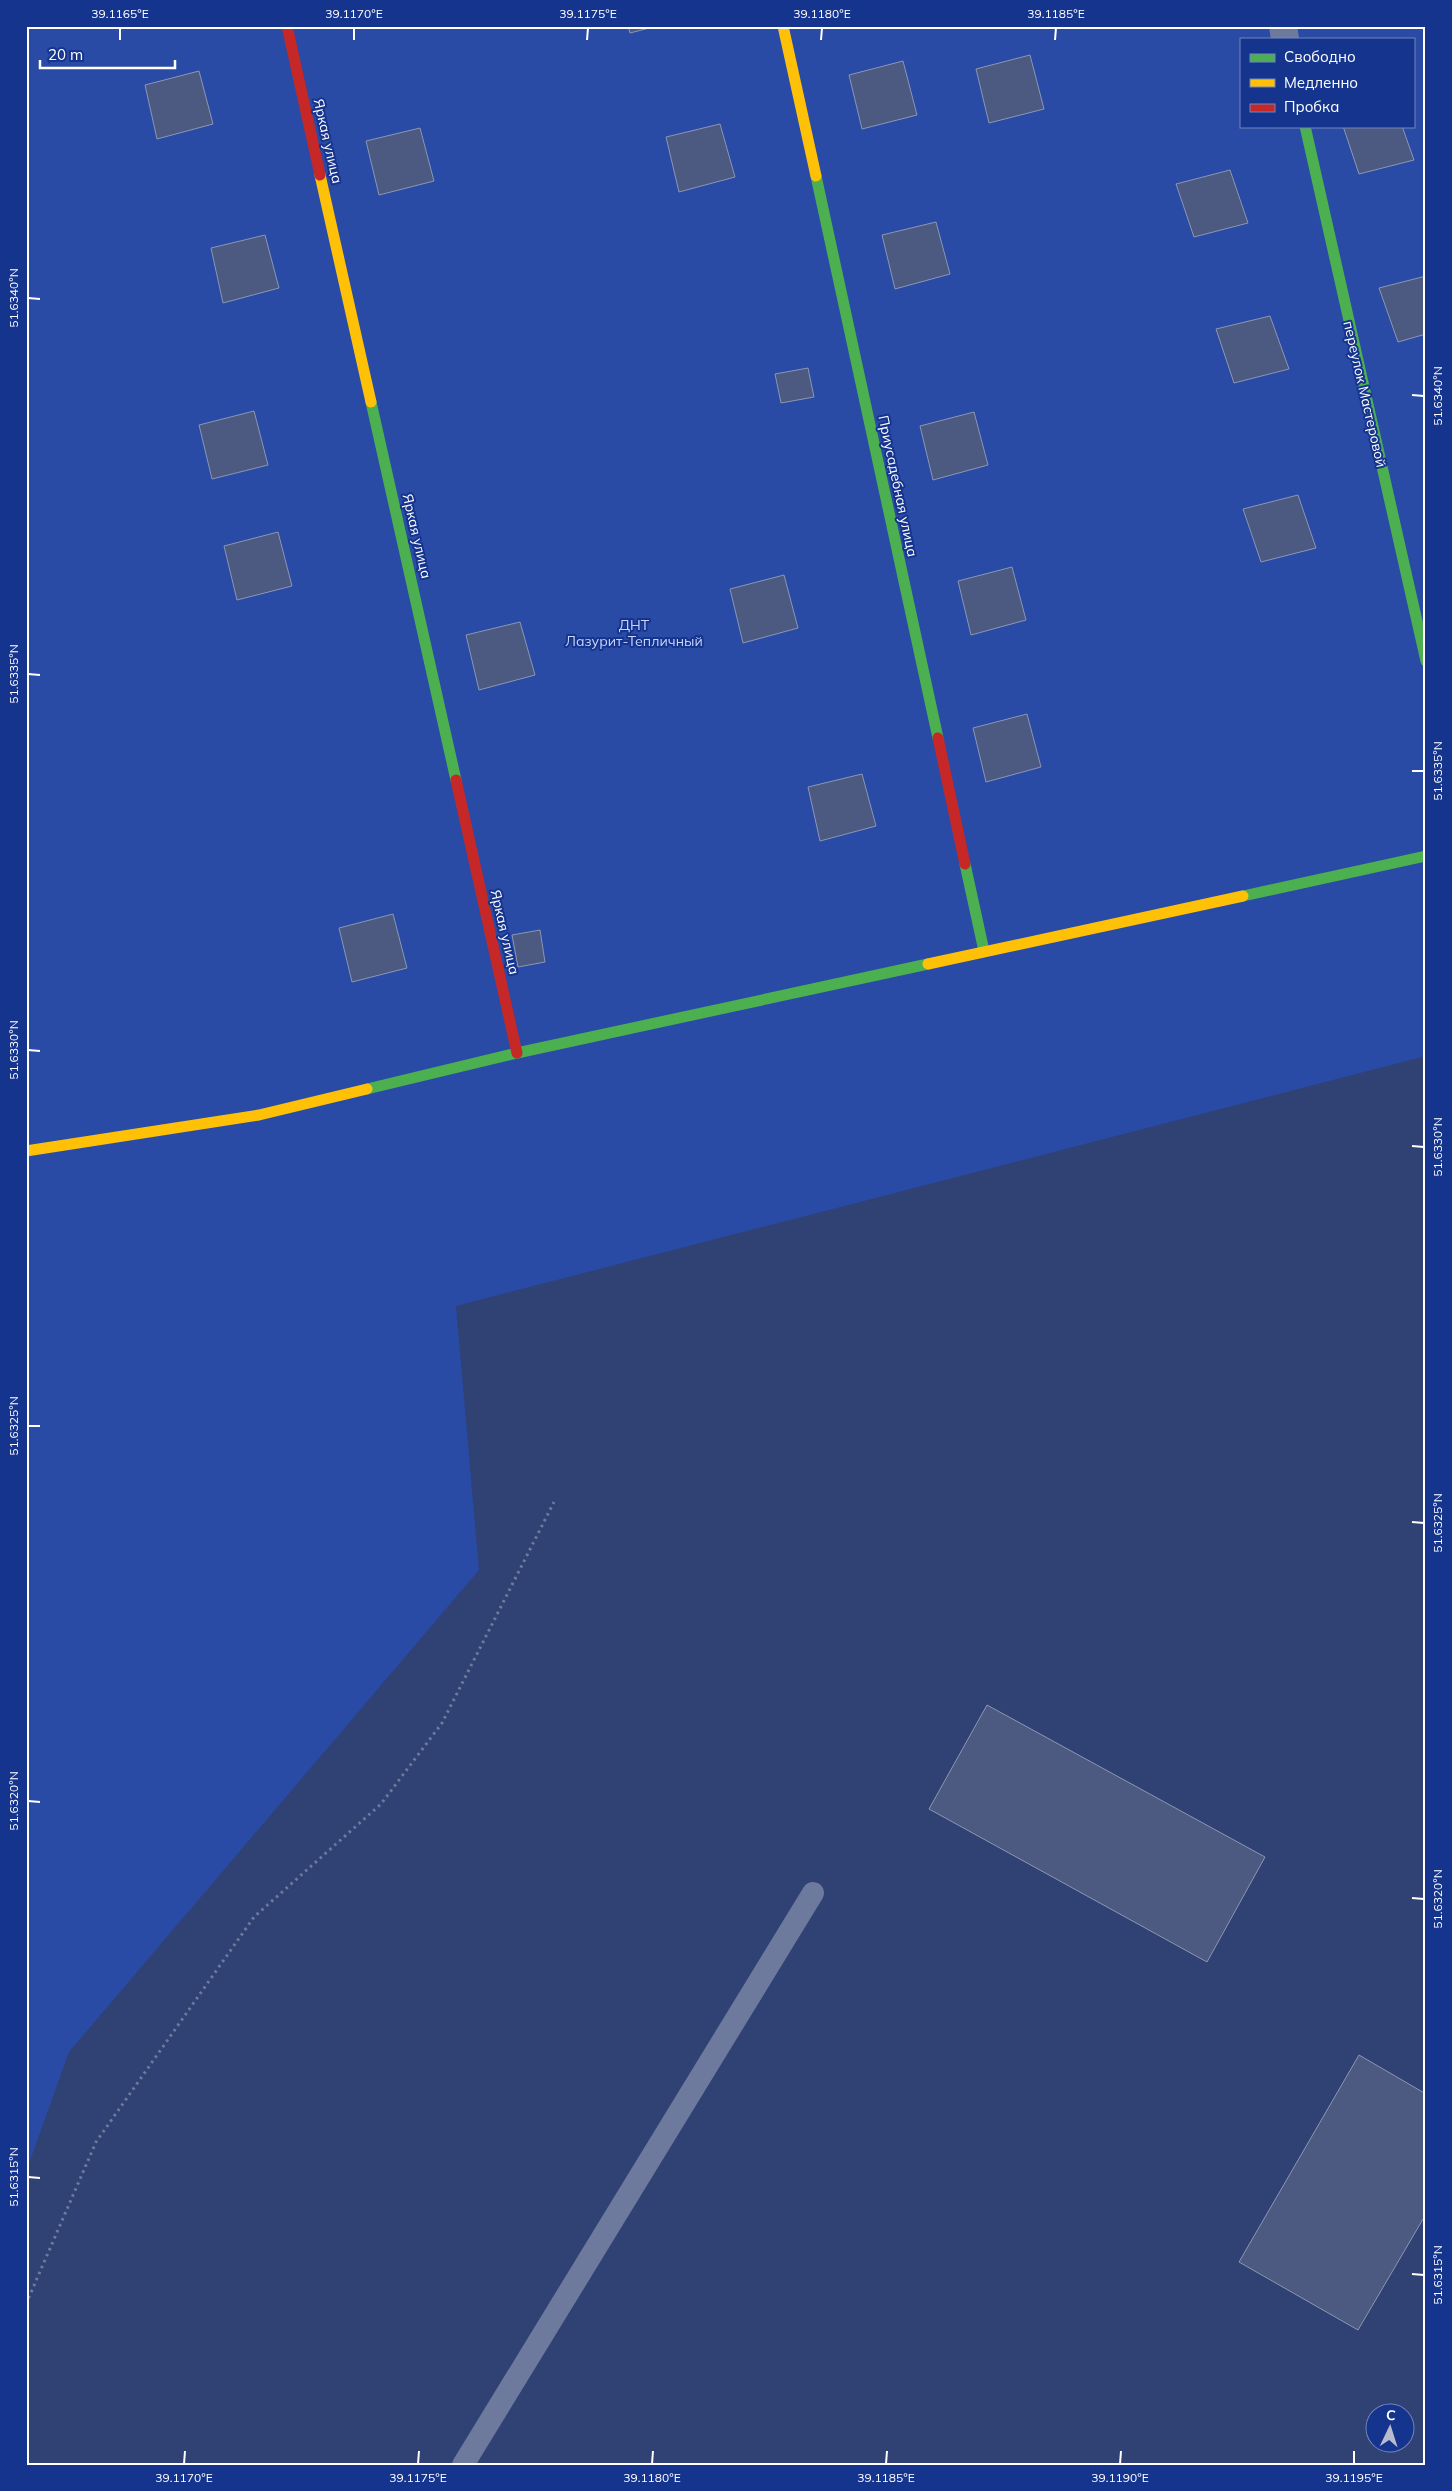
<svg xmlns="http://www.w3.org/2000/svg" width="1452" height="2491" viewBox="0 0 1452 2491" font-family="Mulish,sans-serif">
<rect width="100%" height="100%" fill="#304173"/>
<path fill="#294ba5" fill-rule="evenodd" d="M26,26H1426V1056L456,1306L479,1570L69,2052L26,2172ZM1241,39H1413V126H1241Z"/>
<path fill="#4c5981" stroke="#8c97b4" d="M628,26H657L630,33Z
M1030,55L1044,109L989,123L976,69Z
M903,61L917,115L862,129L849,75Z
M199,71L213,124L157,139L145,85Z
M720,124L735,177L679,192L666,137Z
M1343,126H1402L1414,160L1359,174Z
M420,128L434,181L379,195L366,141Z
M1230,170L1248,223L1194,237L1176,184Z
M936,222L950,274L895,289L882,235Z
M265,235L279,288L223,303L211,248Z
M1426,276V334L1398,342L1379,288Z
M1270,316L1289,369L1234,383L1216,329Z
M808,368L814,397L781,403L775,374Z
M254,411L268,465L212,479L199,425Z
M974,412L988,465L933,480L920,426Z
M1298,495L1316,548L1261,562L1243,509Z
M278,532L292,586L237,600L224,546Z
M1012,567L1026,620L971,635L958,581Z
M784,575L798,628L743,643L730,589Z
M520,622L535,675L479,690L466,635Z
M1027,714L1041,767L986,782L973,728Z
M862,774L876,826L820,841L808,787Z
M393,914L407,968L352,982L339,928Z
M540,930L545,962L518,967L512,935Z
M987,1705L1265,1857L1207,1962L929,1809Z
M1359,2055L1426,2094V2214L1358,2330L1239,2262Z"/>
<g fill="none" stroke-linecap="round" stroke-linejoin="round">
<path stroke="#6d7a9e" stroke-width="3" stroke-dasharray="2.5 4" stroke-linecap="butt" d="M26,2304L96,2142L254,1917L381,1804L442,1723L554,1502"/>
<path stroke="#6d7a9e" stroke-width="22" d="M463,2465L813,1893"/>
<path stroke="#6d7a9e" stroke-width="28" d="M1283,26L1285,39"/>
<path stroke="#4caf50" stroke-width="11" d="M1305,126L1426,661
M816,176L938,738
M371,402L456,780
M965,864L984,951
M1243,896L1426,856
M367,1089L517,1053L928,964"/>
<path stroke="#ffc107" stroke-width="11" d="M783,26L816,176
M320,175L371,402
M928,964L1243,896
M26,1151L259,1115L367,1089"/>
<path stroke="#c62828" stroke-width="11" d="M287,26L320,175
M938,738L965,864
M456,780L517,1053"/>
</g>
<path fill="none" stroke="#fff" stroke-width="2" d="M120,40V28M354,40V28M587,40L588,28M821,40L822,28M1055,40L1056,28M28,298L40,299M1412,395L1424,396M28,674L40,675M1412,771H1424M28,1050L40,1051M1412,1146L1424,1147M28,1426H40M1412,1522L1424,1523M28,1801L40,1802M1412,1898L1424,1899M28,2177L40,2178M1412,2274L1424,2275M184,2464L185,2451M418,2464L419,2451M652,2464L653,2451M886,2464L887,2451M1120,2464L1121,2451M1354,2464V2451"/>
<g text-anchor="middle" dominant-baseline="central" stroke-width="4" stroke-linejoin="round" paint-order="stroke">
<g font-size="14" fill="#fff" stroke="#15348e">
<text transform="translate(328 141) rotate(77)">Яркая улица</text>
<text transform="translate(1365 394) rotate(77)">переулок Мастеровой</text>
<text transform="translate(898 486) rotate(78)">Приусадебная улица</text>
<text transform="translate(417 536) rotate(77)">Яркая улица</text>
<text transform="translate(505 932) rotate(77)">Яркая улица</text>
</g>
<g font-size="14" fill="#c7d5fb" stroke="#15348e">
<text x="634" y="625">ДНТ<tspan x="634" dy="16">Лазурит-Тепличный</tspan></text>
</g>
</g>
<rect width="1452" height="2491" fill="none" stroke="#15348e" stroke-width="55"/>
<rect x="1240" y="38" width="175" height="90" fill="#15348e" stroke="#7385bb"/>
<rect x="1250" y="54" width="25" height="8" fill="#4caf50" stroke="#7385bb"/>
<text x="1284" y="62" font-size="15" fill="#ffffff">Свободно</text>
<rect x="1250" y="79" width="25" height="8" fill="#ffc107" stroke="#7385bb"/>
<text x="1284" y="88" font-size="15" fill="#ffffff">Медленно</text>
<rect x="1250" y="104" width="25" height="8" fill="#c62828" stroke="#7385bb"/>
<text x="1284" y="112" font-size="15" fill="#ffffff">Пробка</text>
<g transform="translate(1390 2428) rotate(4)"><circle r="24" fill="#15348e" stroke="#7385bb"/>
<path d="M0-4L9 19L0 12L-9 19Z" fill="#b7bcce"/>
<text y="-8" font-size="14" font-weight="bold" text-anchor="middle" fill="#ffffff">С</text>
</g>
<path d="M40 60v8h135v-8" fill="none" stroke="#ffffff" stroke-width="2.5"/>
<text x="48" y="60" font-size="15" fill="#ffffff" stroke="#15348e" stroke-width="4" paint-order="stroke">20 m</text>
<rect x="28" y="28" width="1396" height="2436" fill="none" stroke="#fff" stroke-width="2"/>
<g font-size="12" text-anchor="middle" fill="#fff">
<text x="120" y="18">39.1165°E</text>
<text x="354" y="18">39.1170°E</text>
<text x="588" y="18">39.1175°E</text>
<text x="822" y="18">39.1180°E</text>
<text x="1056" y="18">39.1185°E</text>
<text transform="translate(14 298) rotate(-90)" y="4">51.6340°N</text>
<text transform="translate(1438 396) rotate(-90)" y="4">51.6340°N</text>
<text transform="translate(14 674) rotate(-90)" y="4">51.6335°N</text>
<text transform="translate(1438 771) rotate(-90)" y="4">51.6335°N</text>
<text transform="translate(14 1050) rotate(-90)" y="4">51.6330°N</text>
<text transform="translate(1438 1147) rotate(-90)" y="4">51.6330°N</text>
<text transform="translate(14 1426) rotate(-90)" y="4">51.6325°N</text>
<text transform="translate(1438 1523) rotate(-90)" y="4">51.6325°N</text>
<text transform="translate(14 1801) rotate(-90)" y="4">51.6320°N</text>
<text transform="translate(1438 1899) rotate(-90)" y="4">51.6320°N</text>
<text transform="translate(14 2177) rotate(-90)" y="4">51.6315°N</text>
<text transform="translate(1438 2275) rotate(-90)" y="4">51.6315°N</text>
<text x="184" y="2482">39.1170°E</text>
<text x="418" y="2482">39.1175°E</text>
<text x="652" y="2482">39.1180°E</text>
<text x="886" y="2482">39.1185°E</text>
<text x="1120" y="2482">39.1190°E</text>
<text x="1354" y="2482">39.1195°E</text>
</g>
</svg>
